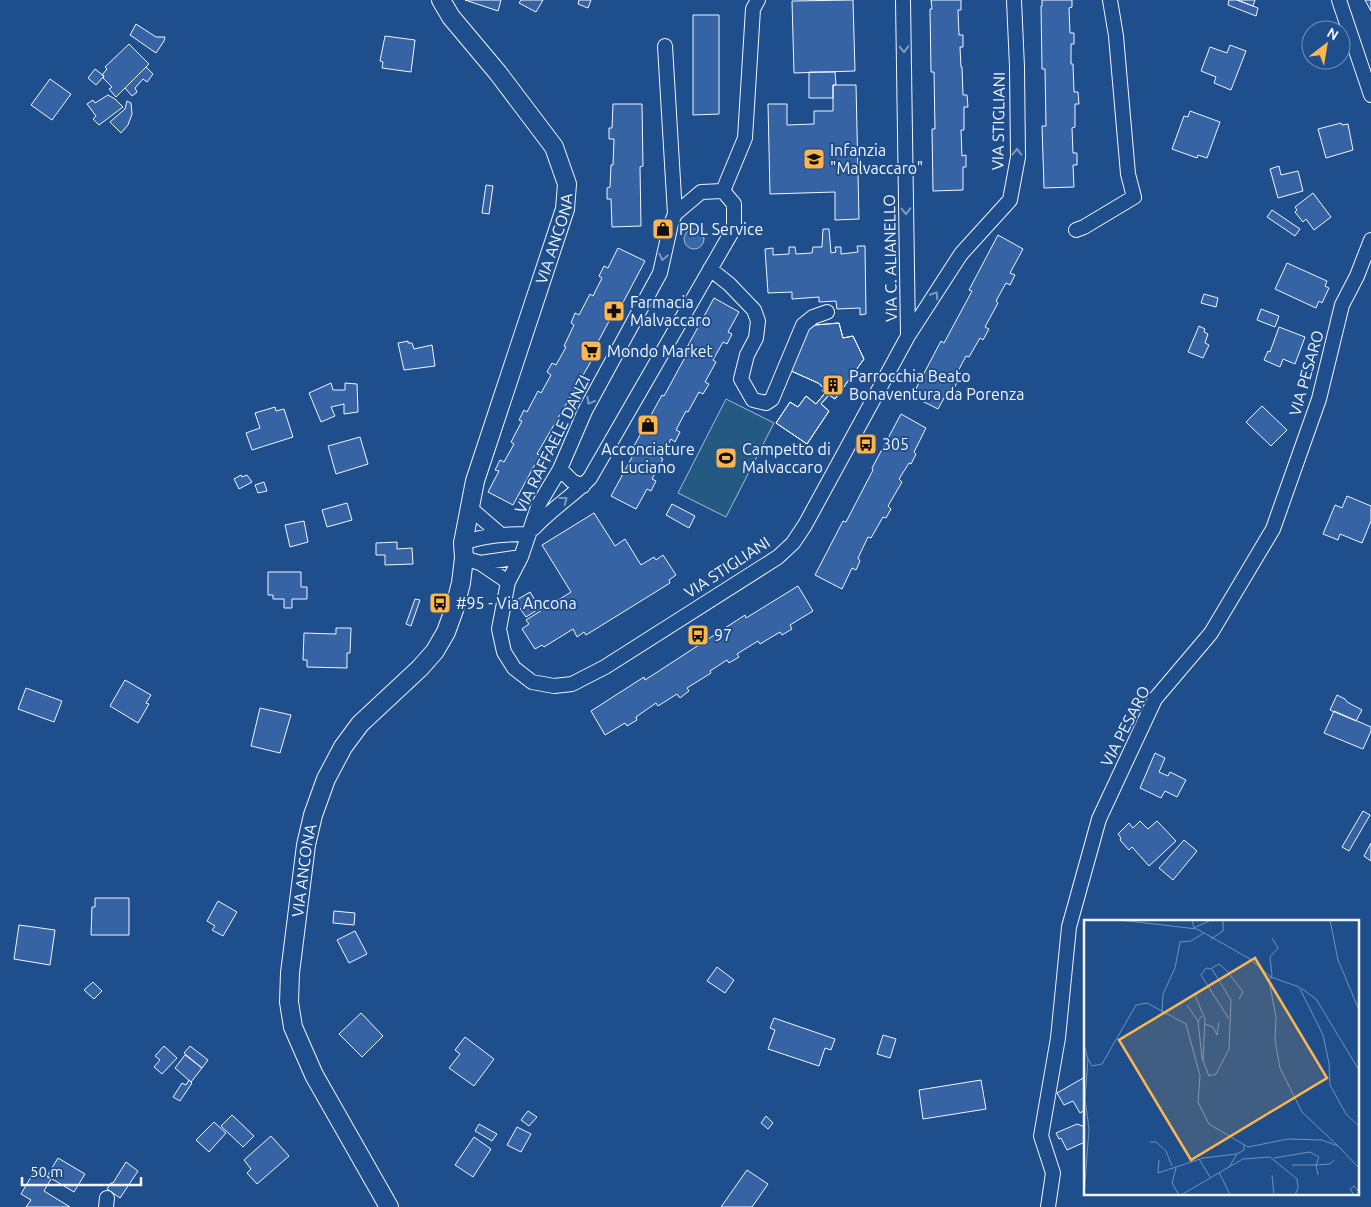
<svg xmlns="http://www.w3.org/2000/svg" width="1371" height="1207" viewBox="0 0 1371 1207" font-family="Ubuntu,sans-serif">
<rect width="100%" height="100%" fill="#1f4e8c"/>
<path fill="#245a82" stroke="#a8bbd7" d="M726,399L774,423L726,517L678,493Z"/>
<path fill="#3b69a3" stroke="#a8bbd7" d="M684 239a10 10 0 1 1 20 0a10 10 0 1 1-20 0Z"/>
<path fill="#3563a3" stroke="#f2f6ff" d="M465,0H501L498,11Z
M521,0H543L536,12L519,3Z
M579,0H591L588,8L578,4Z
M853,0L855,71L794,73L792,1Z
M931,0H961V10H958L959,35H963V47H960L961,67H962L963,95H967L968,107H964V130H961L962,156L966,155V167H963V190L933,191L932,129H935L934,72H931L930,9H932Z
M1042,0H1072V7L1069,8L1070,33H1074V44H1071V64H1073L1074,92H1078L1079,104H1075V127L1072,128L1073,153H1077V165H1073L1074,187L1044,188L1042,126H1046L1045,69H1042L1041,6H1042Z
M1229,0H1237L1258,8L1256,16L1228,5Z
M1237,0H1255L1253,6Z
M1365,0H1371V11Z
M693,15H719V114L693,115Z
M136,24L156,37H165L164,41L156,53L130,35Z
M385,36L415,40L411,72L382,68L383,62L380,61Z
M129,44L149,64L116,97L109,89L112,87L103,78L104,76L102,75L107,69L105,67Z
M1230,45L1246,51L1231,90L1214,83L1216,77L1201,71L1210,47L1227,53Z
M146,67L153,74L147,82L143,79L135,88L137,92L132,96L125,88Z
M95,69L104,76L96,85L88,78Z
M809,72H835L836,85H833V98H809Z
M50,79L71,94L52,120L31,105Z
M833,85H856L859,219L835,220V192L770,194L768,104H787V125L814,124V111H833Z
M108,95L115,99L123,107L99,125L93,119L96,116L87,104L93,100L95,103Z
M127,101L131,103L132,114L128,125L121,133L110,122L125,109Z
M613,104H642L643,166L640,167L641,226L612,227L611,199H607V188L610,187L611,165H613L614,139H609V128H612Z
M1190,111L1220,122L1207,158L1198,155L1197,158L1172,149L1184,116L1188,117Z
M1341,123L1342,125L1348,124L1353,150L1326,158L1318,129Z
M1279,166L1281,175L1298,171L1303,191L1278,198L1270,169Z
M486,185L493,186L489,214L482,213Z
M1313,193L1331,217L1314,230L1306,219L1303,222L1295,212L1297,210L1295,207Z
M1272,210L1300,229L1295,236L1267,217Z
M823,229H829L831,253L836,252L835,247H841V254L858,252L857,246H865L866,314L860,315V308L837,309L836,301L819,302V297L792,299V292L768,293L765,249L773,248V255L789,254V247H795L796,254L812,253L813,247H822Z
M998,235L1023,249L1010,273L1015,275L1010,285L1006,283L996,301L998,303L985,327L989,329L983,340L980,338L969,357L966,356L954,379L958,381L953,390L949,389L938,409L912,396L941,341L944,343L972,291L969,290Z
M618,248L645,261L618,312L615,310L590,357L593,358L537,454L540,455L513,505L488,492L499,471L495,470L500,460L504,462L514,444L511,442L522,421L519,420L524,410L527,412L538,391L541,393L551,375L547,372L552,363L556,365L566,347L564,346L574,325L571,323L575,313L579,315L590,294L593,296L602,278L599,276L604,266L608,268Z
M1287,263L1327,281L1325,286L1329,288L1322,303L1319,301L1316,308L1275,289Z
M1204,294L1218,298L1216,307L1201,303Z
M714,298L739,312L728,332L732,334L727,344L723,342L713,360L716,362L705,382L709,384L703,394L699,392L688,412L686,411L676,430L680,432L675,442L671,439L661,458L663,459L652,479L656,481L651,491L647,489L636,509L611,496L637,448L634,446L662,395L664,396L689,350L686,349Z
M1261,309L1279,316L1275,327L1257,320Z
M839,323L843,338L853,336L864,359L835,399L829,395L821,404L829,411L807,444L776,423L790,402L798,407L806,396L816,404L825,393L822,391L824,388L818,383L789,370L806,331L815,325Z
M839,323L843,338L853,336L864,359L835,399L829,395L821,404L829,411L807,444L776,423L790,402L798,407L806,396L816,404L825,393L822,391L824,388L818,383L789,370L806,331L815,325Z
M1199,326L1205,329L1204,332L1208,334L1205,343L1209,345L1203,358L1188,352Z
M1279,327L1305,337L1295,364L1283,359L1280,367L1264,360L1268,351L1270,352Z
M408,341V343H412L414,349L432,345L435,366L404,370L398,343Z
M331,383L333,390H345V383L357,384L358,412L344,414V404L331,407L335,416L321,422L309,393Z
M1262,406L1287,430L1271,446L1246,422Z
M275,407L276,411L284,409L293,437L252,450L246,433L260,428L255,413Z
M901,414L926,428L914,452L916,454L911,464L909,463L899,479L902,482L888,506L891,509L886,518L883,517L871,538L868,537L858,558L860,561L856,570L852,568L842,589L815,575L843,521L846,522L873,470L872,468Z
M360,437L368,464L336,474L328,446Z
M241,475L242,477L247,475L252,482L239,489L234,479Z
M264,482L267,491L258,493L255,485Z
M1347,496L1371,506V521L1362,543L1340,534L1338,540L1323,534L1335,505L1342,508Z
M347,503L352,520L327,527L322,510Z
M672,504L695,516L689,528L666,515Z
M594,513L615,546L625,539L641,565L654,557L656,560L663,555L676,575L669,580L670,583L586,635L584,632L577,637L573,629L544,647L542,645L535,649L522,629L529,624L526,620L571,592L542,545Z
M304,521L308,542L290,547L285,525Z
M397,542V549L412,548L413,564L385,565V555H376V543Z
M268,572H301V587H307V599H292V608H284V599H273V595H268Z
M798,586L813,611L790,625L792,629L782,635L780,632L760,644L758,641L737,654L739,657L729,663L727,660L710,671L711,673L687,688L689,691L680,698L677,694L658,706L656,703L636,717L637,720L627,726L625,723L605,735L591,711L644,677L645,680L745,615L746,618Z
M530,592L540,608L526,617L515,601Z
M415,599L420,600L411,626L406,624Z
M336,628H351L350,653H347V668L307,667V660H303L304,633L336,634Z
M125,680L151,695L146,703L149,704L138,723L110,706Z
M26,688L62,701L54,722L18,709Z
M1337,695L1345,699L1347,702L1362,710L1356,721L1330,710Z
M260,708L291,715L280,753L251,746Z
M1334,711L1371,727V731L1363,749L1324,733Z
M1155,753L1165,758L1159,772L1168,776L1170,772L1186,780L1177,797L1165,791L1161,798L1140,788Z
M1363,811L1370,815L1349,851L1342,847Z
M1140,821L1148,829L1157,821L1176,841L1149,866L1132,847L1129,850L1120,840L1121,838L1118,834L1129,823L1133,828Z
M1184,840L1197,851L1173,880L1159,868Z
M1371,843V861L1364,856Z
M95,898H129V935H91L92,907H95Z
M218,901L237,912L223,936L212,930L215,926L207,921Z
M334,911L355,913L354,925L333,923Z
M19,925L55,930L50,965L14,959Z
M355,931L367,954L349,963L337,940Z
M717,967L734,980L725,993L707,981Z
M93,982L102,991L94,999L84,990Z
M361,1013L383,1036L362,1057L339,1034Z
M774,1018L835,1039L831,1050L825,1048L819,1066L768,1049L775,1030L770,1028Z
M883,1035L896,1039L890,1058L877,1054Z
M465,1037L494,1059L474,1086L449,1068L460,1054L455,1050Z
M164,1046L177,1058L162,1074L154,1067L160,1060L155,1056Z
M190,1046L208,1060L202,1068L184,1053Z
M185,1055L202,1068L191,1082L175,1068Z
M1085,1077V1110L1080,1113L1073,1101L1064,1105L1057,1093Z
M189,1080L192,1083L180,1101L173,1097L182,1083L186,1085Z
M981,1080L986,1109L923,1119L919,1090Z
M528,1111L537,1117L529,1126L521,1120Z
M232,1115L254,1136L243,1147L221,1126Z
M766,1116L773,1123L768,1129L761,1123Z
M214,1122L226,1133L209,1152L196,1140Z
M479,1124L497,1134L492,1141L475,1131Z
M1077,1124L1085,1127V1142L1067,1150L1061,1138L1059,1139L1056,1133Z
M517,1127L531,1134L521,1152L507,1145Z
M271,1136L289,1156L257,1184L247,1173L251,1169L244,1160Z
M474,1137L491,1149L473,1177L455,1165Z
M58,1158L85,1174L74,1192L47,1176Z
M126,1162L138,1171L120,1198L107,1189L111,1183H113Z
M35,1170L51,1179L44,1191L70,1207H26L31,1200L21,1194Z
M747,1170L768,1184L752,1207H721Z"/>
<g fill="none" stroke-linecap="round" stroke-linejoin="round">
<g stroke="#f2f6ff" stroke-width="16">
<path id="minor" d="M903,0L908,336
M1339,0L1371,95
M665,46L675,214
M723,191L701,192L675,214L671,224L660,273L585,411L560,469L539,504L521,557L508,582L499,629L504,652L514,668L532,682L554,686L572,684L605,667L778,557L793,543L805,525L908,336L961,254L1010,200L1018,157L1017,67L1014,0
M723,191L745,138L753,9L758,0
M1076,230L1084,227L1134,197L1128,174L1116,36L1110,0
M710,269L729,284L754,310L758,321L756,338L747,355L741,379L753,400L766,403L772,399L803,325L813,317L827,312
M560,469L572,481L583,486
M470,508L500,534
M534,528C551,509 573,496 590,478L734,228V204L723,191
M463,543C485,535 506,534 529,534
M464,558L480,563L508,582
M480,563L521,557
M106,1207L107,1198
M1048,1207L1053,1173L1041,1136L1058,1038L1069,927L1099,819L1155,699L1211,633L1273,529L1319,399L1342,305L1357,276L1371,240"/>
</g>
<g stroke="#f2f6ff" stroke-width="20">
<g id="tertiary">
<path id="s1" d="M389,1207L314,1075L293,1027L289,1002L290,973L306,845L313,815L326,779L343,747L360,724L420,668L435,651L446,632L454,610L461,583L464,558L463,543L475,481L565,209L567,184L554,147L498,73L451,17L441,0"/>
</g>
</g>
<use href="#minor" stroke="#1f4e8c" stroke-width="14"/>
<use href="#tertiary" stroke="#1f4e8c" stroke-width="18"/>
</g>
<defs><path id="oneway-chevron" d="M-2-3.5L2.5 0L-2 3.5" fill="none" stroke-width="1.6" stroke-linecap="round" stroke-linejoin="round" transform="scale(1.25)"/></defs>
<g stroke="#7e9ac0">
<use href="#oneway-chevron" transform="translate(904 49) rotate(89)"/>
<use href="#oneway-chevron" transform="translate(1017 152) rotate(-89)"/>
<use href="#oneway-chevron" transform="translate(906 211) rotate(89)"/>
<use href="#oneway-chevron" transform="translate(663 257) rotate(102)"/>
<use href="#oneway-chevron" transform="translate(935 295) rotate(-57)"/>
<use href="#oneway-chevron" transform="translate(590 401) rotate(119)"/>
<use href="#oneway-chevron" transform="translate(564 500) rotate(-37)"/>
</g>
<defs>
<g id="school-square" transform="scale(1.125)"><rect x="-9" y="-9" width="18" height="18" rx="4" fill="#ffb74d" stroke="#1f4e8c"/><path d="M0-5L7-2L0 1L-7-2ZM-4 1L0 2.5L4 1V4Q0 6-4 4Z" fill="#111"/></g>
<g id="shop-square" transform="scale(1.125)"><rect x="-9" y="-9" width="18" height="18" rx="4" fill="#ffb74d" stroke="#1f4e8c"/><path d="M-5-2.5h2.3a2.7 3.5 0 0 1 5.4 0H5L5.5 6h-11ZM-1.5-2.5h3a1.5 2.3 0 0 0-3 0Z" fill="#111"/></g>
<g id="pharmacy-square" transform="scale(1.125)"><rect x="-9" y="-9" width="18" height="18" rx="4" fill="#ffb74d" stroke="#1f4e8c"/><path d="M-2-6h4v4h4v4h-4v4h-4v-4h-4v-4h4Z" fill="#111"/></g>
<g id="supermarket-square" transform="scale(1.125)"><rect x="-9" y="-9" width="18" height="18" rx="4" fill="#ffb74d" stroke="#1f4e8c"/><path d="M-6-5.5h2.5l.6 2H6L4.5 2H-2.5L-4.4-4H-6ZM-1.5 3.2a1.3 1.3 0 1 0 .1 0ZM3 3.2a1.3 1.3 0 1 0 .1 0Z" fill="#111"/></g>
<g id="building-square" transform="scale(1.125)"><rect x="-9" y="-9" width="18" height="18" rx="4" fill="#ffb74d" stroke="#1f4e8c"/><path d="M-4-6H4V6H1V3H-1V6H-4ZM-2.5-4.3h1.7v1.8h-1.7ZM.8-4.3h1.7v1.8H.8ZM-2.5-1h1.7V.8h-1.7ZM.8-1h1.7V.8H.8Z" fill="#111"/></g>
<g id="bus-square" transform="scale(1.125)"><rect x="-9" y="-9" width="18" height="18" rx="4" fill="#ffb74d" stroke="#1f4e8c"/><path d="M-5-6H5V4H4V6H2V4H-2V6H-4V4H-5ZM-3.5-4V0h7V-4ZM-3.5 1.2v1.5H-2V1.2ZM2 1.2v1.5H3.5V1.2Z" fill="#111"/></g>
<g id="stadium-square" transform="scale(1.125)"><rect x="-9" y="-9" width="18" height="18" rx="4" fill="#ffb74d" stroke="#1f4e8c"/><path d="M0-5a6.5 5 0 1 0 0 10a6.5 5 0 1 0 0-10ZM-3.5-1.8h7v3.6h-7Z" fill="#111"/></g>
</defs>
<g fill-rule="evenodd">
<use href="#school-square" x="814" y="159"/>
<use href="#shop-square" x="663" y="229"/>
<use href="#pharmacy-square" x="614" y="311"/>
<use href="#supermarket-square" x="591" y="351"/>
<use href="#building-square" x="833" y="385"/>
<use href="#shop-square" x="648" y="425"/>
<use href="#bus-square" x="866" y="444"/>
<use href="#stadium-square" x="726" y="458"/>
<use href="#bus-square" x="440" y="603"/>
<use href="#bus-square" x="698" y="635"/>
</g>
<g text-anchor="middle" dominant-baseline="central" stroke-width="4" stroke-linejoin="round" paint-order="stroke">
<g font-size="16" fill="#f2f6ff" stroke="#1f4e8c">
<text transform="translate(998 121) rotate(-89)">VIA STIGLIANI</text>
<text stroke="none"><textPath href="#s1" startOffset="1058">VIA ANCONA</textPath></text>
<text transform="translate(890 258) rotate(-91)">VIA C. ALIANELLO</text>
<text transform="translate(1306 373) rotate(-74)">VIA PESARO</text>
<text transform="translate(552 444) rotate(-64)">VIA RAFFAELE DANZI</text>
<text transform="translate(727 567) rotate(-33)">VIA STIGLIANI</text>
<text transform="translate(1125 726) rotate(-63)">VIA PESARO</text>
<text stroke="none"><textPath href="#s1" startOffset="362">VIA ANCONA</textPath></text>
</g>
<g font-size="16" fill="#f2f6ff" stroke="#1f4e8c" text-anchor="start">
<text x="830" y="150">Infanzia<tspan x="830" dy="18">"Malvaccaro"</tspan></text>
<text x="679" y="229">PDL Service</text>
<text x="630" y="302">Farmacia<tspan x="630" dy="18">Malvaccaro</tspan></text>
<text x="607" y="351">Mondo Market</text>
<text x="849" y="376">Parrocchia Beato<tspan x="849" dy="18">Bonaventura da Porenza</tspan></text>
<text x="882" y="444">305</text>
<text x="648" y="449" text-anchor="middle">Acconciature<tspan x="648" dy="18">Luciano</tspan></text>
<text x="742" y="449">Campetto di<tspan x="742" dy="18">Malvaccaro</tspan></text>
<text x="456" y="603">#95 - Via Ancona</text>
<text x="714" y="635">97</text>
</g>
</g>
<g transform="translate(1084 920)">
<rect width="275" height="275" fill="#1f4e8c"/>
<path fill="none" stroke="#7391ba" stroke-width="1" d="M36,0L113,9L166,39L187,57L215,67L239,115L245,143L246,165L262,194L275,206M108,0L110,8L127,0M246,0L254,40L275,90M188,18L194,28L186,37L188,55L185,61L192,97L191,120L196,148L218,192L254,226M127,19L139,11V0M128,48L135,44L143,51L159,72L155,79M217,68L232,79L275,150M110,73L121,99L119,140M103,85L114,101M78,93L79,74L91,48L96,22L107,21L120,13M118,96L114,101L118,138L125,156L132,154L145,129L147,80L128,49L122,48L117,55L145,99M121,104L129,107L133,115L135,102M0,125L4,139L1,179L5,209L0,275M4,139L8,146L18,144L52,85L63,83L102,104L116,156L114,182L125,204L164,227L204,219L238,220L254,226L275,248M66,222H72L82,231L88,246M190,238L226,232L235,237L232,245H208M115,239L126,257M75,240L74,253L119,238L153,234M145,247L159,239L186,237L213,259L214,268L211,275M92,248L88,263L95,275M135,252L146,275M188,255L190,275M234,255L232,245L246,244L250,240M97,275L145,247L153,234L160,230V225M270,275L266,269L270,266L275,272"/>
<path fill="#ffb74d" fill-opacity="0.15" stroke="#ffb74d" stroke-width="2.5" d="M171,38L243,158L107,240L35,120Z"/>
<rect width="275" height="275" fill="none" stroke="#f2f6ff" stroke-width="2.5"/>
</g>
<g transform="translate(1326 45) rotate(31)"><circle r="24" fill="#1f4e8c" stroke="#7391ba"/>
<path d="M0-4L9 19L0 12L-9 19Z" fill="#ffb74d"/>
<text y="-8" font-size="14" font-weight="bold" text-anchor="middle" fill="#f2f6ff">N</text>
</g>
<path d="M22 1177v8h119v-8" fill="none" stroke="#f2f6ff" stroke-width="2.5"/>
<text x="30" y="1177" font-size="15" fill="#f2f6ff" stroke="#1f4e8c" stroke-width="4" paint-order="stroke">50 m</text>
</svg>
